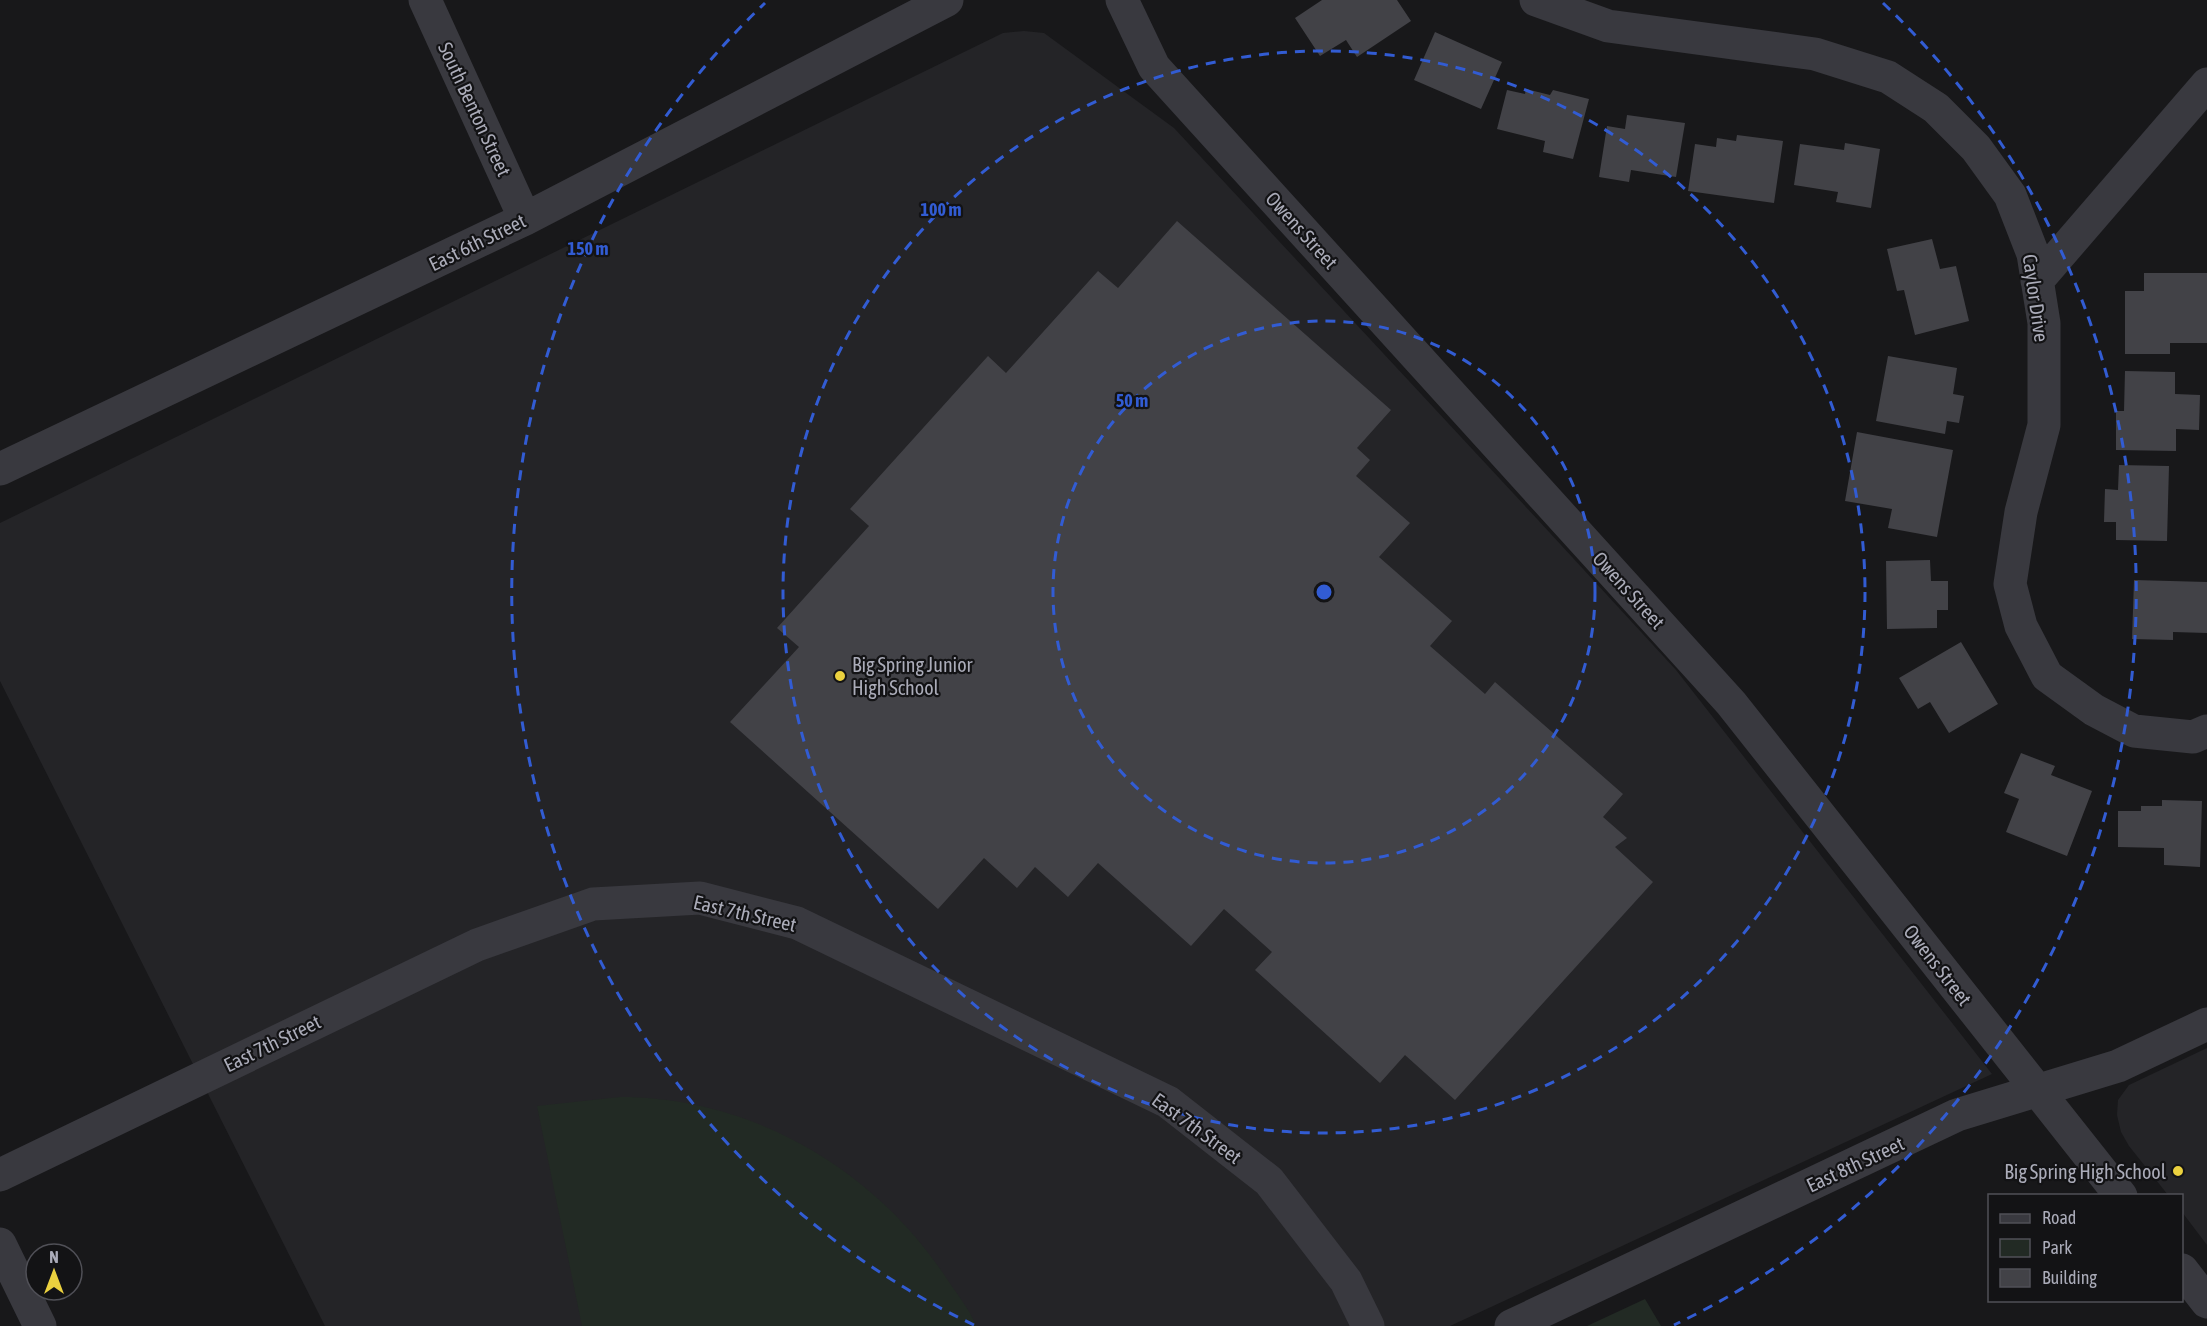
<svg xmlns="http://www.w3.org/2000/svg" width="2207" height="1326" viewBox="0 0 2207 1326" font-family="'Asap Condensed',sans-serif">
<rect width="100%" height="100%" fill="#18181a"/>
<path fill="#242427" d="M1024,31L1044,33L1174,128L1538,520L1676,670L1992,1074L1450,1326H325L0,681V523L1003,33Z
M2207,1048V1245L2182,1212V1196L2168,1195L2129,1146L2121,1132L2117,1115L2118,1100L2129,1085Z"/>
<path fill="#222a24" d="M620,1097C751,1097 873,1168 945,1276C955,1292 970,1309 976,1326H582L537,1106Z
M1645,1299L1661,1326H1587Z"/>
<path fill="#424247" d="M1322,0H1397L1411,21L1357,57L1346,40L1320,56L1295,18Z
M1435,32L1502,62L1481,109L1414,80Z
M1526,89L1550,95L1553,90L1589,99L1573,159L1543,152L1545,141L1497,129L1507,90L1525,94Z
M1627,115L1685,123L1676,177L1631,170L1629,182L1599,177L1607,126L1625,129Z
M1737,135L1783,141L1774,203L1688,191L1695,144L1716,147L1717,138L1736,141Z
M1845,143L1880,149L1871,208L1836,202L1838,192L1794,185L1800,144L1844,150Z
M1177,221L1391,410L1357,448L1370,460L1356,476L1410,523L1379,557L1452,621L1430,646L1485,694L1495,682L1623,794L1603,817L1627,838L1615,847L1653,882L1455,1100L1405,1055L1380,1083L1255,970L1272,952L1224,909L1191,946L1098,863L1068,897L1035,867L1017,888L984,858L938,909L730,722L799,647L777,628L869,526L850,509L988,356L1006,373L1098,271L1118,288Z
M1932,239L1940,269L1956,266L1969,321L1915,335L1904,290L1897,291L1887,249Z
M2144,273H2207V343H2170V354H2125V291H2144Z
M1888,356L1957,368L1953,394L1964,396L1959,423L1947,421L1945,434L1876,421Z
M2125,371L2175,372V394L2200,395L2199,430L2176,429V451L2116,450V411H2124Z
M1857,432L1953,450L1937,537L1888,528L1892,509L1845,501Z
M2119,465L2169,466L2167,541L2116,540V522H2104L2105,489L2118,490Z
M1930,560L1931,581H1948V610H1937V628L1887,629L1886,561Z
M2134,580L2207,582V633L2173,632V640L2132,639Z
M1961,642L1998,704L1949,733L1930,702L1918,709L1899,678Z
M2021,753L2055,766L2051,775L2092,791L2067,856L2006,832L2019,799L2004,793Z
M2162,800L2202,801L2200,867L2164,865V848L2118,847V811H2141V806H2162Z"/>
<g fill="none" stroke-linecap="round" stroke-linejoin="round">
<path stroke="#39393f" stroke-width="33" d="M425,0L525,219
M1122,0L1154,67L1731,703L2121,1196
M1536,0L1608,26L1815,54L1888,77L1936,108L1976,148L2010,195L2033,254L2044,323V425L2021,512L2010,584L2021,626L2047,676L2094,710L2134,731L2193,737L2207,731
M2037,281L2207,84
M0,469L525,219L947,0
M0,1175L477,945L593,904L700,898L797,923L1168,1102L1269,1181L1346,1281L1368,1326
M0,1244L40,1326
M2182,1270L2207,1302
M1511,1326L1957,1115L2118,1066L2207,1024"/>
</g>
<g fill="none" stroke="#325cd3" stroke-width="3" stroke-dasharray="10 8">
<circle cx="1324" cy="592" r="271"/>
<circle cx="1324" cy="592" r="541"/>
<path d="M974 1325A812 812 0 0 1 765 3M1883 3A812 812 0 0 1 1674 1325"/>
</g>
<g fill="#ebd13f" stroke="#131315" stroke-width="2">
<circle cx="840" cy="676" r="6"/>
<circle cx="2178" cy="1171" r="6"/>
</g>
<g text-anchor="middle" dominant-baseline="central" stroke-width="4.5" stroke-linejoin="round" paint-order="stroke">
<g font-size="20" fill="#abacb9" stroke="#131315">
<text transform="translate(475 109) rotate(65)">South Benton Street</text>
<text transform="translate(1302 230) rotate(48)">Owens Street</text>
<text transform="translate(477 242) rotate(-26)">East 6th Street</text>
<text transform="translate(2036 298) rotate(82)">Caylor Drive</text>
<text transform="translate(1629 590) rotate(48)">Owens Street</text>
<text transform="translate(745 913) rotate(13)">East 7th Street</text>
<text transform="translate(1938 965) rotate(52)">Owens Street</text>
<text transform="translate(272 1043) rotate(-26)">East 7th Street</text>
<text transform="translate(1197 1128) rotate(36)">East 7th Street</text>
<text transform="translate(1855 1164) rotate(-25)">East 8th Street</text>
</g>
<g font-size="20" fill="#abacb9" stroke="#131315" text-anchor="start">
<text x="852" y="664">Big Spring Junior<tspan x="852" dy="23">High School</tspan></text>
<text x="2166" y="1171" text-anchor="end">Big Spring High School</text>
</g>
</g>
<circle cx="1324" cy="592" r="9" fill="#325cd3" stroke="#131315" stroke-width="3"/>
<g font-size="18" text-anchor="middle" font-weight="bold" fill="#325cd3" stroke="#131315" stroke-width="4.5" stroke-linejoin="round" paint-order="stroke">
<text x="941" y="216">100 m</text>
<text x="588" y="255">150 m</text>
<text x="1132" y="407">50 m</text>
</g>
<rect x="1988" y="1194" width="195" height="108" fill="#131315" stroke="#505057" stroke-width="1.5"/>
<rect x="2000" y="1214" width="30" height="9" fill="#39393f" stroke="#505057" stroke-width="1.5"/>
<text x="2042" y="1224" font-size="18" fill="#abacb9">Road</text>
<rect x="2000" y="1239" width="30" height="18" fill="#222a24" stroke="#505057" stroke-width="1.5"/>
<text x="2042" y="1254" font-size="18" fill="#abacb9">Park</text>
<rect x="2000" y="1269" width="30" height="18" fill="#424247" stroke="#505057" stroke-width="1.5"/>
<text x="2042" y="1284" font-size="18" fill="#abacb9">Building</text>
<g transform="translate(54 1272)"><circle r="28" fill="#131315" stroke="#505057" stroke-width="1.5"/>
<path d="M0-4.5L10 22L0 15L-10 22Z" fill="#ebd13f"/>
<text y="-9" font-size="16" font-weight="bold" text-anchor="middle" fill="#abacb9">N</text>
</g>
</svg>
